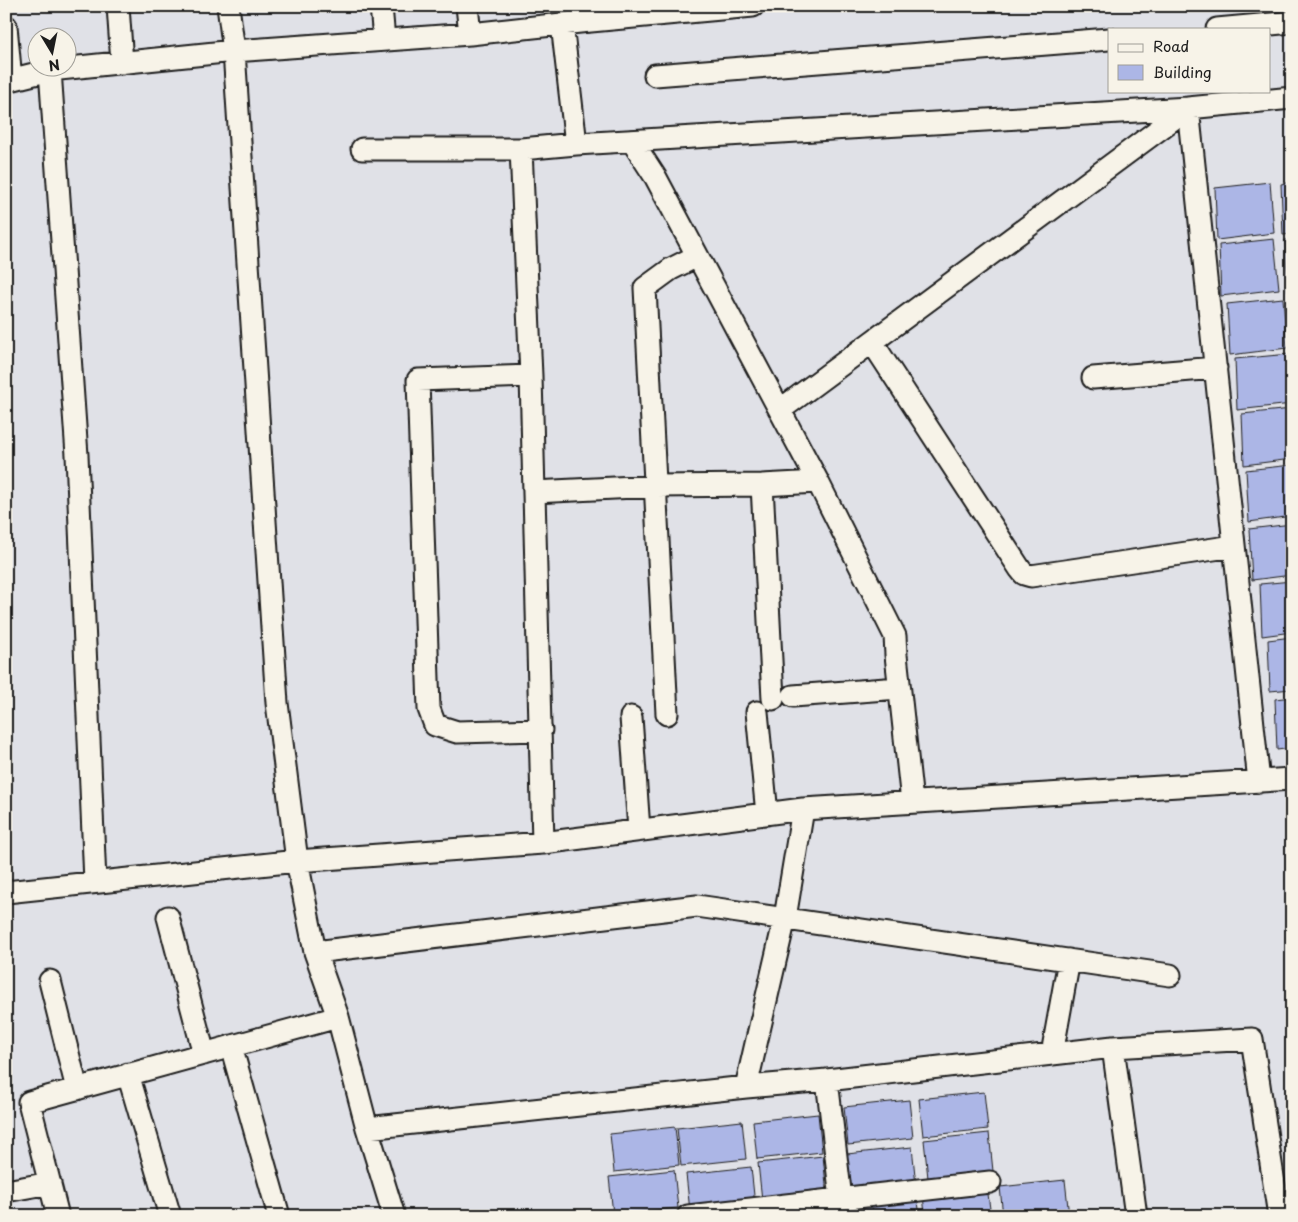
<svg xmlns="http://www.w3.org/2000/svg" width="1298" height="1222" viewBox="0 0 1298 1222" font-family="'Playpen Sans',sans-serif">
<rect width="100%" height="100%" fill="#e0e1e7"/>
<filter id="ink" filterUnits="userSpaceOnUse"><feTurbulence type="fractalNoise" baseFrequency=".02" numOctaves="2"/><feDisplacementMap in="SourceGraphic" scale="10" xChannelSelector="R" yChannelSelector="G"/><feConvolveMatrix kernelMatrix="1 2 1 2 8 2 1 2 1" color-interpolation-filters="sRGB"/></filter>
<g filter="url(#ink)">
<path fill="#acb6e6" stroke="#1c1c1c" d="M1270,182L1274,233L1217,240L1215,188Z
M1292,182V234L1283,235L1281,184Z
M1274,239L1279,289L1221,296L1219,245Z
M1292,239V291H1288L1285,240Z
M1283,298L1287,348L1230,355L1227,304Z
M1290,354L1292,369V404L1237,410L1235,359Z
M1292,409V459L1244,465L1242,414Z
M1292,465V516L1249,522L1246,470Z
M1292,524V575L1252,580L1249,529Z
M1292,581V632L1262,636L1260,584Z
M1292,637V689L1270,691L1268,640Z
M1292,697V748L1277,750L1275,699Z
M984,1092L988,1129L923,1136L919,1099Z
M909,1100L913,1138L848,1145L844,1107Z
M818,1114L822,1152L757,1159L753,1121Z
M742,1121L746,1159L681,1166L677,1128Z
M675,1127L679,1165L614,1172L610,1134Z
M989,1133L993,1171L928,1178L924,1140Z
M912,1147L916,1185L851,1191L847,1154Z
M823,1156L827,1194L762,1200L758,1163Z
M751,1167L755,1205L690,1211L686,1174Z
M674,1170L678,1208L613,1214L609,1177Z
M1065,1180L1069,1216H1003L1000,1187Z
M987,1187L991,1216H925L923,1194Z
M917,1195L920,1216H854L853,1202Z
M832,1205L833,1216H767Z"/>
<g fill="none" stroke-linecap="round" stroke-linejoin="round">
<g stroke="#1c1c1c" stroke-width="25">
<path id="minor" d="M118,6L122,63
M228,6L234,51L277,703L297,861L315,952L338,1017L367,1128L394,1216
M381,6L384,40
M467,6L470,34
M580,22L753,6
M562,24L576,144
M6,26L11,80
M1217,29L1292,22
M50,70L77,455L95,882
M655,75L1109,39
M6,81L50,70L234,51L470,34L580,22L578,6
M1188,108L1259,782
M632,141L656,178L818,482L895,636L896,655L912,802
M362,149H521L576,144L1188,108L1292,98
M521,149L531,376L543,843
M872,342L1020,569L1024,574L1031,576L1234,546
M531,376L418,380L429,709L435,725L457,732L541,730
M1093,378L1216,368
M780,410L1188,108
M762,485L773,699
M534,492L655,486L762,485L818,482
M793,696L899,688
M757,712L767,814
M667,714L645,288L671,269L697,256
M631,717L639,830
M6,892L297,861L543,843L803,809L1292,779
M168,917L204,1054
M315,952L697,906L1170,975
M50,981L77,1089
M231,1046L279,1216
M1113,1047L1136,1216
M1052,1054L1069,960
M128,1074L170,1216
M827,1080L843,1216
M746,1087L785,918L803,809
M367,1128L746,1087L827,1080L1113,1047L1252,1039L1279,1216
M6,1191L50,1183
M58,1216L29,1102L338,1017
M688,1216L990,1182"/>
</g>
<use href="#minor" stroke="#f7f3e8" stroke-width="21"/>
</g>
</g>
<rect width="1298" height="1222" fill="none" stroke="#f7f3e8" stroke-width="25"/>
<rect x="12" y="12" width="1273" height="1197" fill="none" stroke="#1c1c1c" stroke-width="2" filter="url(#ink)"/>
<rect x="1108" y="28" width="162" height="65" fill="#f7f3e8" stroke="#9f9d96"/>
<rect x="1118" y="44" width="25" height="8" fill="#f7f3e8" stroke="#9f9d96"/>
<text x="1153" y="52" font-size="15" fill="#1c1c1c">Road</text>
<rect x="1118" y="65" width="25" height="15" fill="#acb6e6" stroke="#9f9d96"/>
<text x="1153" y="78" font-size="15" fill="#1c1c1c">Building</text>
<g transform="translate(52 52) rotate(170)"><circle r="24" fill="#f7f3e8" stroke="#9f9d96"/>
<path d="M0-4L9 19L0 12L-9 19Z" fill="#1c1c1c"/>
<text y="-8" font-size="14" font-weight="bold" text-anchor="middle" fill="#1c1c1c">N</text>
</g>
</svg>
